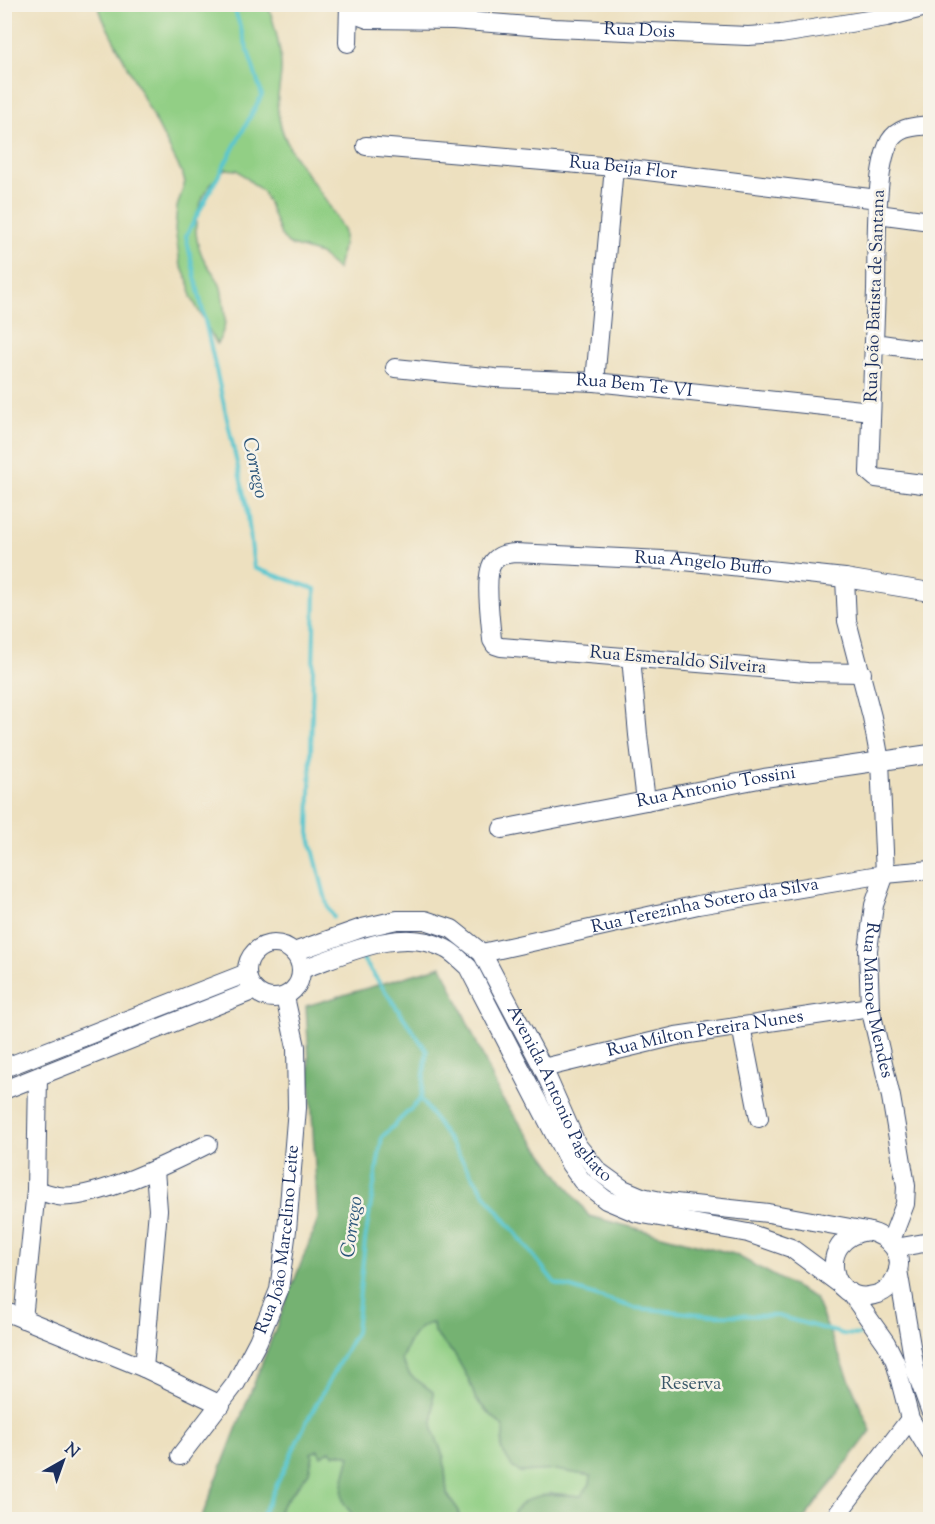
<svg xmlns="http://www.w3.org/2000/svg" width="935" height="1524" viewBox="0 0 935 1524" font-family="'Sorts Mill Goudy',serif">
<rect width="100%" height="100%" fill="#f7f3e8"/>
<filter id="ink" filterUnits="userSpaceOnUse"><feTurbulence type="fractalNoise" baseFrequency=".0167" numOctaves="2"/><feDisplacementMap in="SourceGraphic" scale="12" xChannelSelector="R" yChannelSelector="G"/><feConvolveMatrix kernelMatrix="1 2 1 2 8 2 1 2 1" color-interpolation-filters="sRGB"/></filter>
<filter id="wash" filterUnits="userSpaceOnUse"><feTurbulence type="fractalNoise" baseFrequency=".008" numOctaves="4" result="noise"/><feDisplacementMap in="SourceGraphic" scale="24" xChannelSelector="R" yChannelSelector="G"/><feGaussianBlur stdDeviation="1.35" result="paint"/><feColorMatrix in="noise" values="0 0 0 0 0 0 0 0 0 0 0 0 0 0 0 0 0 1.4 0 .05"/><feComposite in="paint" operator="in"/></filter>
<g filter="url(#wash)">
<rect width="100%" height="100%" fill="#ede0bf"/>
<path fill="#92cf85" stroke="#567f72" stroke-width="1.5" d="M98,5H268C275,26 282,50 281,72C280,88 275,102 279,118C286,157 318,183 336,217C338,222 343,228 344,233C345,244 339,259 338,270L320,254L288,244L281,235L269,204L263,192L237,170L225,169C201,190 188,221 201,253C205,265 216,274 220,285C222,289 222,295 223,299C226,320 227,326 217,344L191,297L190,286L180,263L175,229L177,207L185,182L182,173L103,19Z
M433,1323L434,1333L455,1355L469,1380L476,1400L502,1426L504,1431L501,1448L520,1472L557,1470L591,1476L590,1484L581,1496L551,1493L512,1516L511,1519H459V1511L447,1494L444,1458L433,1430V1392L410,1375L401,1360C408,1345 414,1325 433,1323Z
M318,1450L351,1456C347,1467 339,1491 344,1503C347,1509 353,1512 354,1519L274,1520L283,1504L309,1472L310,1453Z"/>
<path fill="#75b272" stroke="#487068" stroke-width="1.5" d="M442,966L502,1099L589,1216L734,1254L815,1298L871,1431L804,1519H511C521,1490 555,1494 581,1496L590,1484L591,1476L557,1470L520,1472L513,1468L501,1448L504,1431L502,1426L476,1400L469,1380L455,1355L434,1333L433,1323C414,1325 407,1345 401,1360L410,1375L433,1392V1430L444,1458L447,1494L459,1511V1519H354C353,1512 347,1510 344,1503C339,1491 347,1468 350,1456L340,1453L333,1455L330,1451L321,1456L318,1450L311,1453L313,1456L309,1472L283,1504L274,1519H201L318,1220L306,1006Z
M930,1264V1352L924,1298L926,1265Z"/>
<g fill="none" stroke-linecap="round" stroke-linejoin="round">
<path stroke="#59c6cf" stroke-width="4" d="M233,4L262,95L186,236L247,508L254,568L315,589L309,833L328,908L334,917
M421,1099L487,1197L555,1283L635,1308L711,1315L778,1316L843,1334L859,1335
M260,1520L305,1425L356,1332L365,1240L382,1137L421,1099L427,1051L360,955"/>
</g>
</g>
<g filter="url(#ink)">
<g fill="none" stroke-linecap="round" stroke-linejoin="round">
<g stroke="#3a4a6d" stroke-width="20">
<g id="minor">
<path id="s1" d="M349,12L368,19L453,20L554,28L748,36L781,34L887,17L930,6"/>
<path d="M348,43L349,4"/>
<path d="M930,125C915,127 899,126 890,141C874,168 877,255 876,290C874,351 871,411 869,472L876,478L930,485"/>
<path id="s2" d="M366,146L614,167L878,199"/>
<path d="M878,214L930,221"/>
<path d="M874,343L930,351"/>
<path id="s3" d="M395,368L495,378L595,382L871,411"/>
<path d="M595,382L614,167"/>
<path id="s4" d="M845,578L847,621L872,717L880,761L885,874L874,905L868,950L870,1007L891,1097L906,1186L905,1204L890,1243"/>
<path d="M631,657L638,735L646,801"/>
<path id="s5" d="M862,673L807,672L501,647L495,645L492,640C491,623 483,573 494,561C500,554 507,554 515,553L684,561L845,578L930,592"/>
<path id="s6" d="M502,829L764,778L930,754"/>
<circle cx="274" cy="971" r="27"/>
<path id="s7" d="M294,952L362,928L397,920H425L452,929L482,953L543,1068L577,1145L598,1171L623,1189L642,1197L666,1202L768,1213L867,1231C889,1236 907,1255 895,1278C891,1287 883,1293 874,1295C831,1307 814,1239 867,1231"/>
<path id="s8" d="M482,953L698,905L885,874L930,870"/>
<path d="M302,969C346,954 401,925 446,949C454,953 461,961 468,967L570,1164L582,1181L606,1200L637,1213L748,1233L791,1248L841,1285"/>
<path d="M741,1026L759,1118"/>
<path d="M4,1068L247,973"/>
<path id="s9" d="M543,1068L676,1036L870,1007"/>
<path d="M4,1090L255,990"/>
<path d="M36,1190C43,1192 51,1195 58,1196C94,1201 174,1161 208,1144"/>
<path d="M895,1248L930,1242"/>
<path d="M898,1270L915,1369L930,1410"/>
<path d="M850,1292L886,1343L895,1361L910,1419L930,1452"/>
<path d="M4,1311L144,1368L221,1405"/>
<path d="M23,1319L36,1190L38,1077"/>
<path d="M144,1368L158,1210L155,1170"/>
<path id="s10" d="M180,1456L236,1383L258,1341L279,1290L287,1230L297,1108L296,1047L285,997"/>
<path d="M833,1520L910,1419"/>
</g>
</g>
<use href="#minor" stroke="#fff" stroke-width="18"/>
</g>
</g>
<g text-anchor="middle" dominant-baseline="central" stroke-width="5" stroke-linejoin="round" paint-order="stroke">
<g font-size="18" fill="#1b2f5e" stroke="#f7f3e8">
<text stroke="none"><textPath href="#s1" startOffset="292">Rua Dois</textPath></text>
<text stroke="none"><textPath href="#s2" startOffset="258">Rua Beija Flor</textPath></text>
<text transform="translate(876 296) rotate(-88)">Rua João Batista de Santana</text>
<text stroke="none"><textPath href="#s3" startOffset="240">Rua Bem Te VI</textPath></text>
<text stroke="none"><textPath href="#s5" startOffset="666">Rua Angelo Buffo</textPath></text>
<text transform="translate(678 661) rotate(5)">Rua Esmeraldo Silveira</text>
<text stroke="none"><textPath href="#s6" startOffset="218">Rua Antonio Tossini</textPath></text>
<text stroke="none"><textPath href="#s8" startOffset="228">Rua Terezinha Sotero da Silva</textPath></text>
<text stroke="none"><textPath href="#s4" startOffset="429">Rua Manoel Mendes</textPath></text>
<text stroke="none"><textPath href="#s9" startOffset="166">Rua Milton Pereira Nunes</textPath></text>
<text stroke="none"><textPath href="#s7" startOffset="364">Avenida Antonio Pagliato</textPath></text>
<text stroke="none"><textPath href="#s10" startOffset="244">Rua João Marcelino Leite</textPath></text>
</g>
<g font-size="18" fill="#395768" stroke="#f7f3e8">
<text x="691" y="1385">Reserva</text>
</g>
<g font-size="20" font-style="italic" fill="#2a557a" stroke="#f7f3e8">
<text transform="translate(254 468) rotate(78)">Corrego</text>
<text transform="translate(353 1227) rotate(-82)">Corrego</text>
</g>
</g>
<rect width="935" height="1524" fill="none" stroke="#f7f3e8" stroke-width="24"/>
<g transform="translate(63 1461) rotate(40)" stroke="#f7f3e8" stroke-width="4.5" paint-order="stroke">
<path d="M0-4.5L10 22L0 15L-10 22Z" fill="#1b2f5e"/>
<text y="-9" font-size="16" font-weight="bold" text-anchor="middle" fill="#1b2f5e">N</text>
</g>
</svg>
